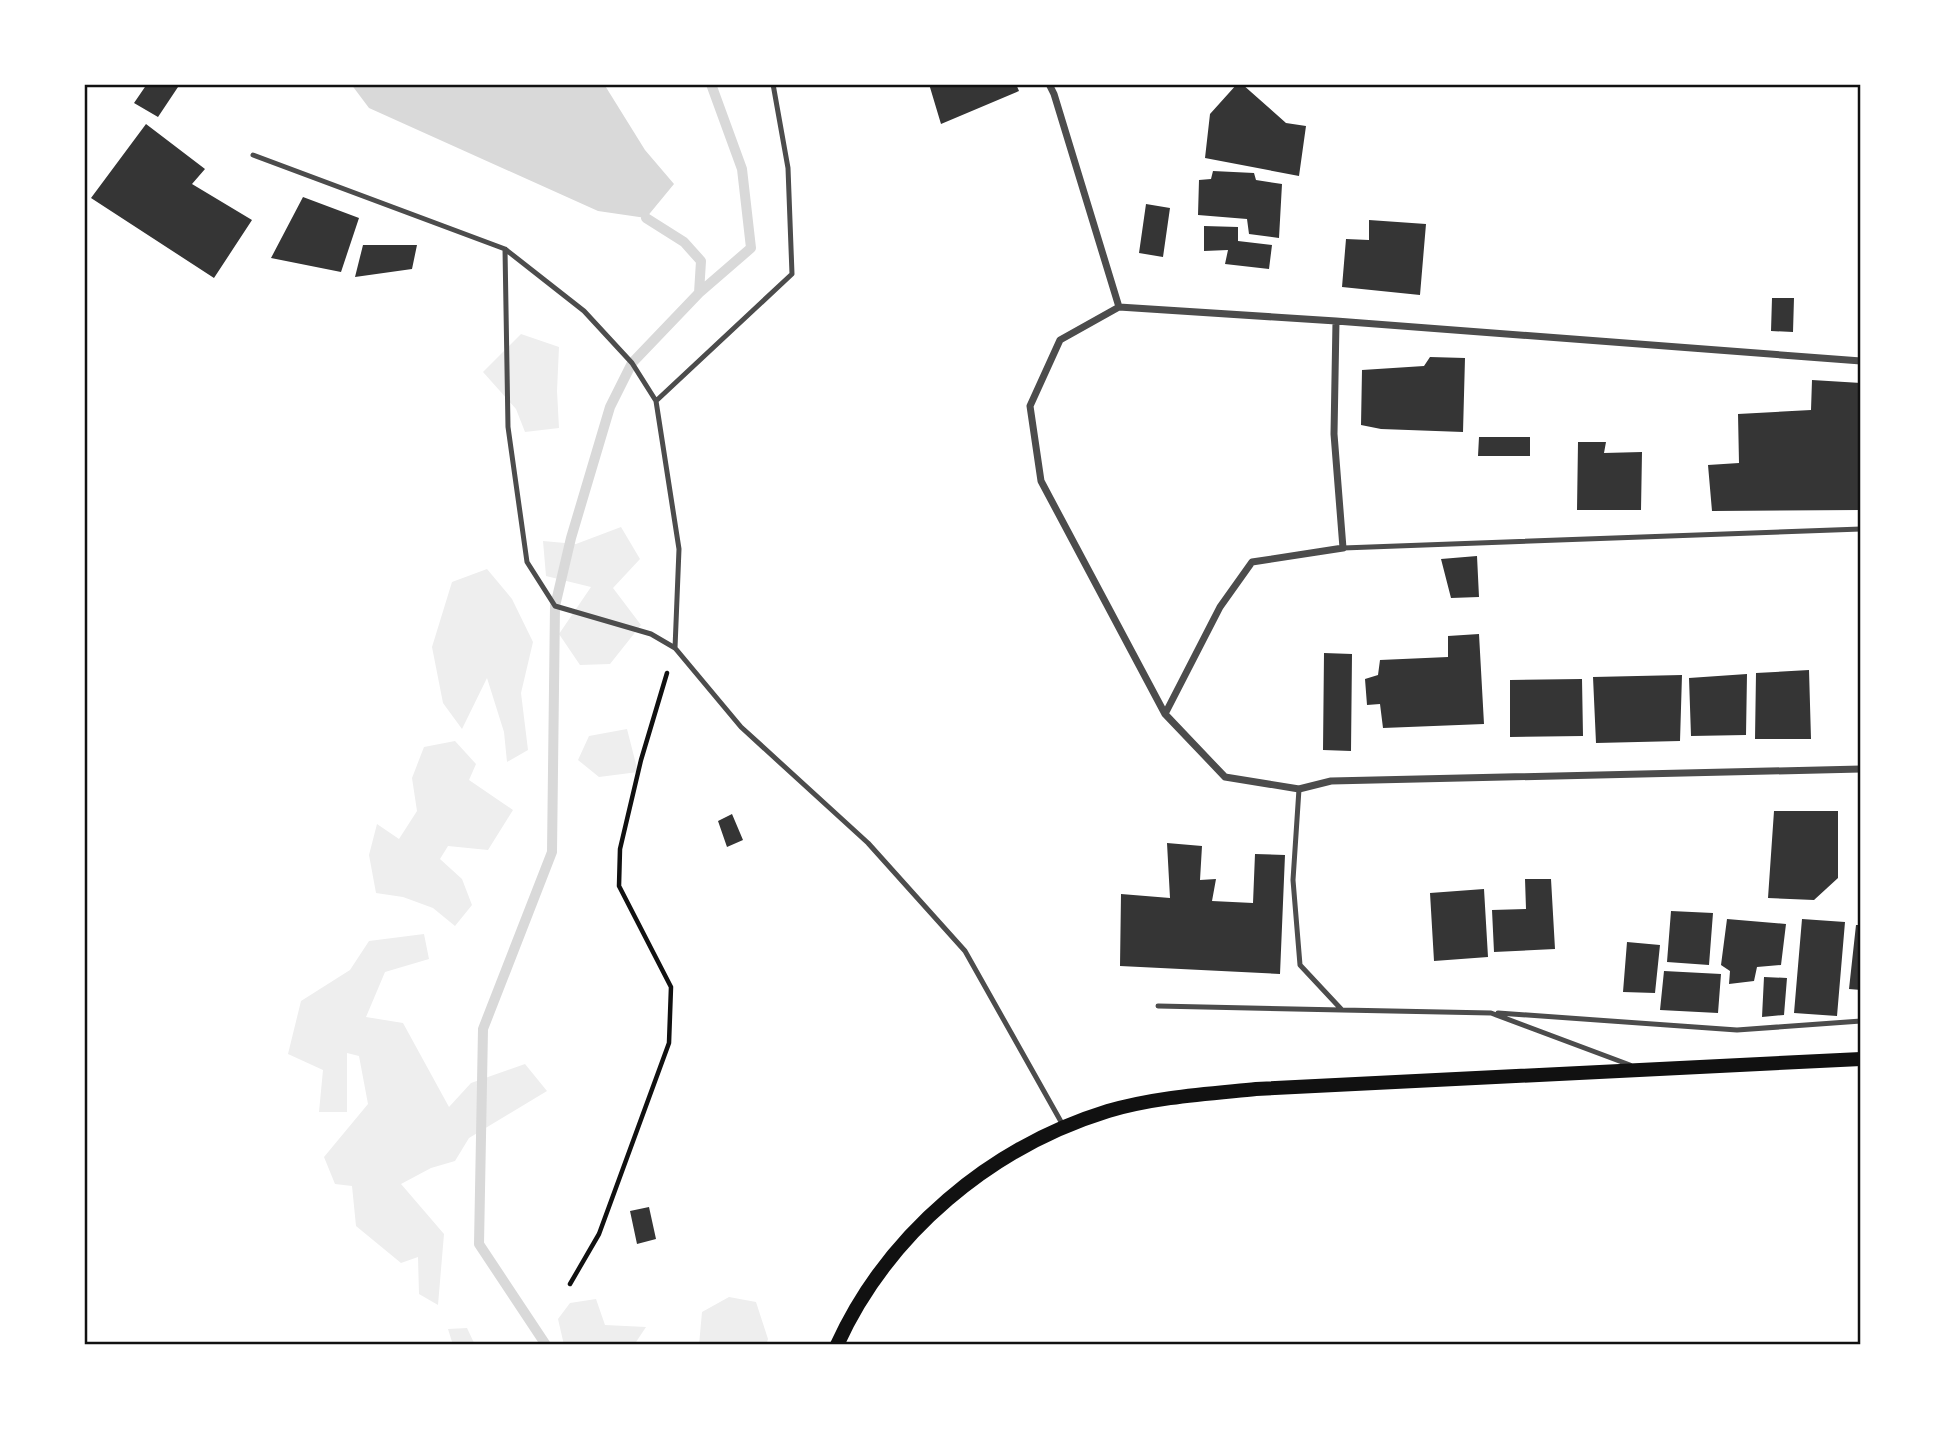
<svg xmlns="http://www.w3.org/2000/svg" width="1945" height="1429" viewBox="0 0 1945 1429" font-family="Helvetica,sans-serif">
<rect width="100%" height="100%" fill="#fff"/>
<path fill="#eee" d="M521,334L559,347L557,391L559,428L525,432L516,409L483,372Z
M621,527L640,559L613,588L641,625L610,664L580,665L559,634L591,587L546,576L543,541L576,544Z
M487,569L512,599L533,642L521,693L528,750L507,762L504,732L487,678L462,729L443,703L432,647L452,582Z
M627,729L638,772L599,777L578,760L589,736Z
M455,741L476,764L469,780L513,810L488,850L448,846L440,859L462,879L472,905L455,926L433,908L403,897L376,893L369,855L377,824L399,839L417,811L412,778L424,747Z
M424,934L429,959L385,972L366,1017L403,1023L449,1107L471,1083L525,1064L547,1091L469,1138L455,1161L431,1168L401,1184L444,1234L438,1305L419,1294L418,1257L401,1263L356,1226L352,1186L335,1184L324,1157L368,1104L359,1056L347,1053V1112H319L323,1070L288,1054L301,1001L350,970L369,941Z
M729,1297L756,1302L768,1339L766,1345H699L702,1312Z
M596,1299L605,1325L646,1327L634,1345H564L558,1319L570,1303Z
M467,1328L475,1345H453L448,1329Z"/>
<path fill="#d9d9d9" d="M351,84H604L645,150L674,184L646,218L598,211L369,108Z"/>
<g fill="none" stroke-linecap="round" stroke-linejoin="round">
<path stroke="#d9d9d9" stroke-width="10" d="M646,218L684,242L701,261L699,293
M546,1345L479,1244L483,1029L552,852L555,606L571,538L610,407L632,363L699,293L751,248L742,169L711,84"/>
</g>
<path fill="#353535" d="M147,84H180L158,117L134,103Z
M929,84H1016L1019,91L941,124Z
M1237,84H1242L1286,123L1306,126L1299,176L1205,158L1210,114Z
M146,124L205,169L192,184L252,220L214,278L91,198Z
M1213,171L1254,173L1256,180L1282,184L1279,238L1249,234L1247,219L1198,215L1199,180L1211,179Z
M303,197L359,218L341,272L271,258Z
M1146,204L1170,208L1163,257L1139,253Z
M1369,220L1426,224L1420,295L1342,287L1346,239L1369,240Z
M1204,226L1238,227V241L1272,245L1269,269L1225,264L1228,250L1204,251Z
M363,245H417L412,269L355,277Z
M1772,298H1794L1793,332L1771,331Z
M1430,357L1465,358L1463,432L1381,429L1361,425L1362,370L1424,366Z
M1812,380L1861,383V510L1712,511L1708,465L1739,463L1738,414L1811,410Z
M1479,437H1530V456H1478Z
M1578,442H1606L1604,453L1642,452L1641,510H1577Z
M1477,556L1479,597L1451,598L1441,559Z
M1479,634L1484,724L1383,728L1380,704L1367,705L1365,679L1378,675L1380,660L1448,657V636Z
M1324,653L1352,654L1351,751L1323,750Z
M1809,670L1811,739H1755L1756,673Z
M1747,674L1746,735L1691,736L1689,678Z
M1682,675L1680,741L1596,743L1593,677Z
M1582,679L1583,736L1510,737V680Z
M1774,811H1838V878L1814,900L1768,898Z
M732,814L743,840L727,847L718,821Z
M1167,843L1202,846L1200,880L1216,879L1212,901L1253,903L1255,854L1285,855L1280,974L1120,966L1121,894L1170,898Z
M1525,879H1551L1555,949L1494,952L1492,910L1526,909Z
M1484,889L1488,957L1434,961L1430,893Z
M1671,911L1713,913L1709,965L1667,962Z
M1727,919L1786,924L1781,965L1757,967L1754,981L1729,984L1730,971L1721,965Z
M1802,919L1845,922L1837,1016L1794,1013Z
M1856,925H1861V990L1849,989Z
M1627,942L1660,945L1655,993L1623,992Z
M1664,971L1721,974L1718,1013L1660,1010Z
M1764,977L1787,978L1784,1015L1762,1017Z
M649,1207L656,1239L637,1244L630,1211Z"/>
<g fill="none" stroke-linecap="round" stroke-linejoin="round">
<path stroke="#111" stroke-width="4.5" d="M570,1284L599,1234L669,1043L671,987L619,886L620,849L641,760L667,673"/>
<path stroke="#4c4c4c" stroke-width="5" d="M253,155L505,249L584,311L632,363L656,401L679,549L675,648L741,727L868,843L965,951L1064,1127
M505,249L508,427L527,562L555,606L651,634L675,648
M656,401L792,274L788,168L773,84
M1343,548L1861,529
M1299,789L1293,880L1300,965L1342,1010L1491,1013L1630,1065
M1158,1006L1342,1010
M1498,1013L1737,1030L1861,1021"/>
<path stroke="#4c4c4c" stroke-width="7" d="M1049,84L1054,94L1119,307L1336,321L1861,361
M1119,307L1060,340L1030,406L1041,481L1165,714L1225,777L1299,789L1331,781L1861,769
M1165,714L1220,607L1252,562L1343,548L1334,434L1336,321"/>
<path stroke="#111" stroke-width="14" d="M837,1345C888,1233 991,1147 1108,1111C1156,1097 1206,1094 1256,1089L1861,1059"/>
</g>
<rect width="1945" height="1429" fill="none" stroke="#ffffff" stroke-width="172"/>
<rect x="86" y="86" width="1773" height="1257" fill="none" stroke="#111" stroke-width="2.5"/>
</svg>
